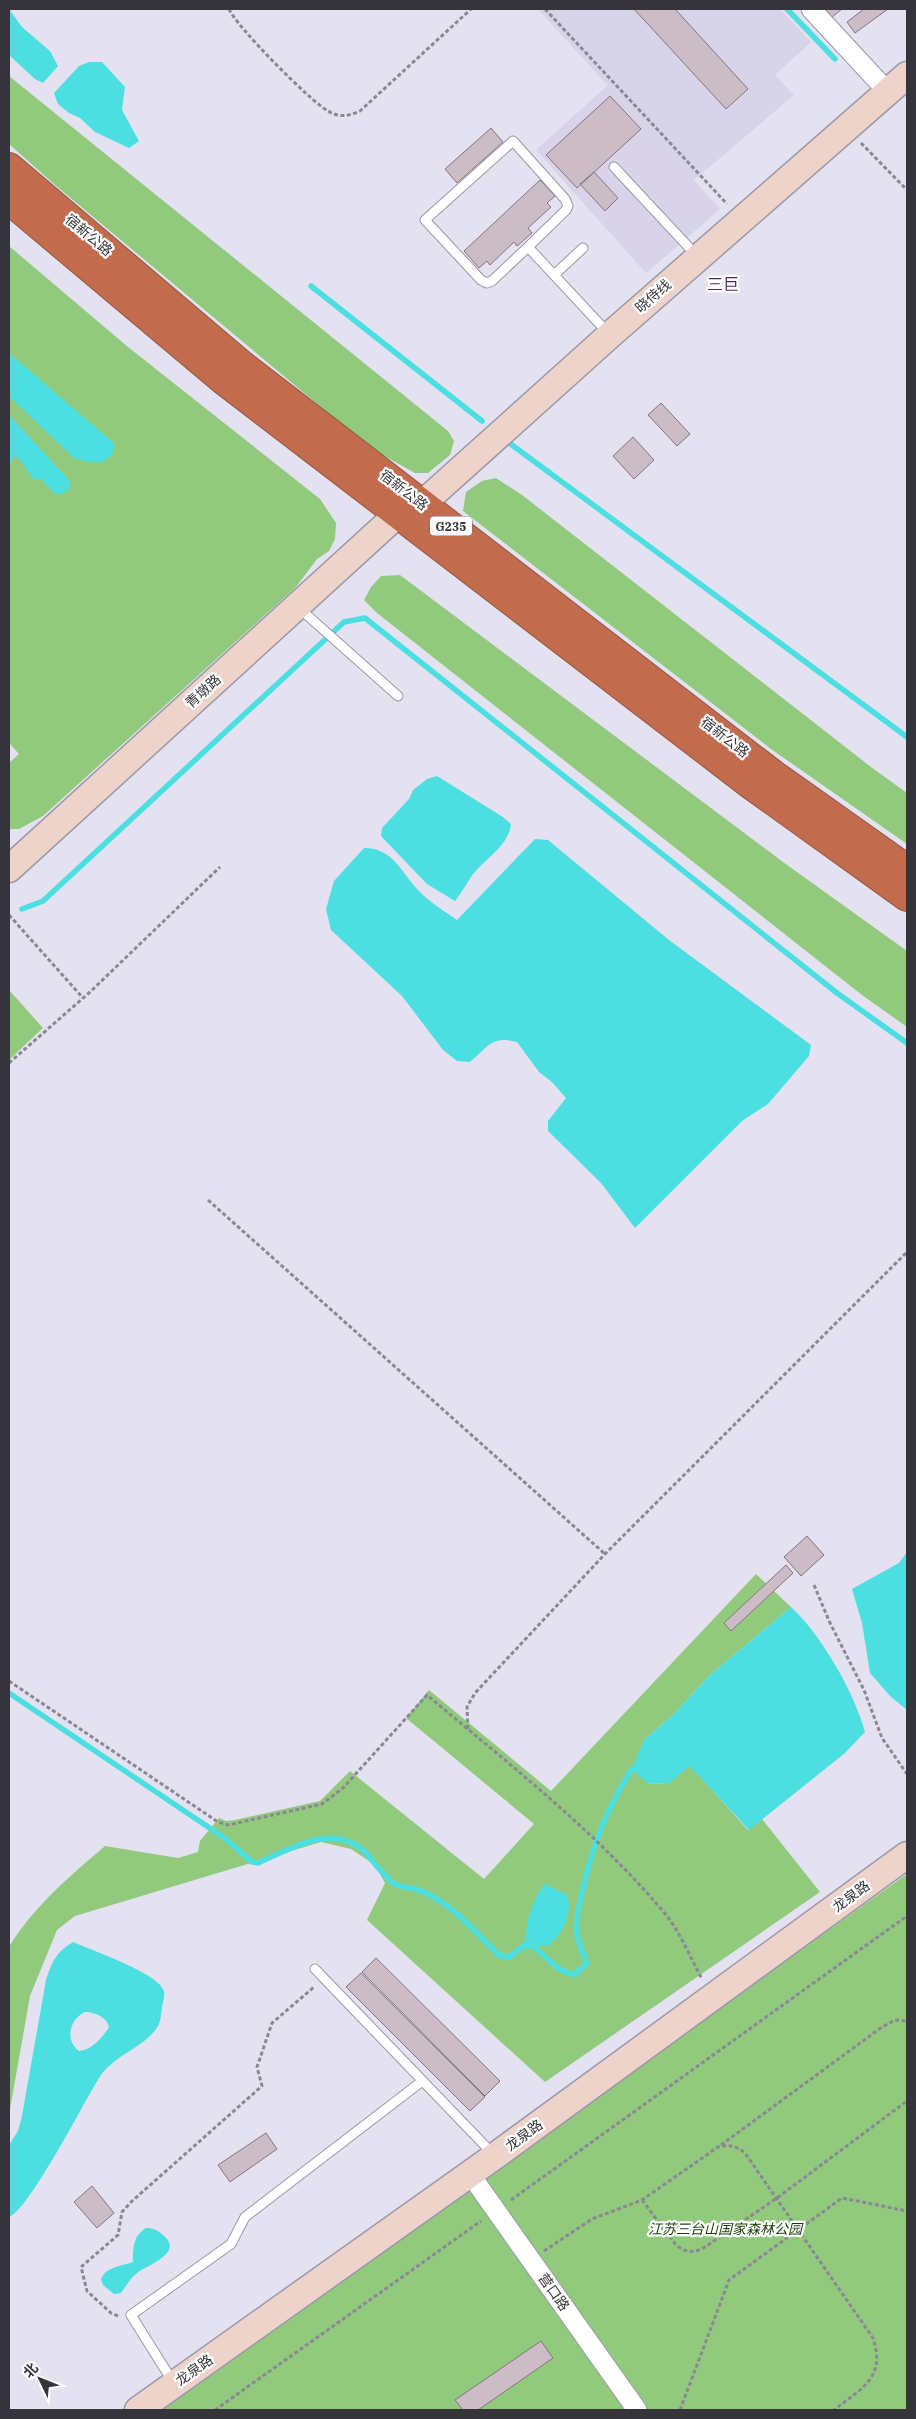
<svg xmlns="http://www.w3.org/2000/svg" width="916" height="2419" viewBox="0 0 916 2419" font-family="'IBM Plex Serif','Noto Sans SC',serif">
<rect width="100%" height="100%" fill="#e4e1f1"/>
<path fill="#d8d3e8" d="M608,85L720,209L646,273L536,150Z"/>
<path fill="#d7d3e8" d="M538,9H780L811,42L775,75L794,95L694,180Z"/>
<path fill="#92ca7d" d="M9,76L448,431L454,441L450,455L428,473H415L370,448L55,185L9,144Z
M9,246L128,347L320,499L336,523L335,539L329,551L317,559L296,587L43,816L19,829H9V763L19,754L9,743Z
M496,478L522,495L871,767L907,793V844L771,749L463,511L466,492L482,481Z
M400,575L783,862L907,951V1027L862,995L377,613L364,600L371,587L381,576Z
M9,990L43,1028L9,1060Z
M756,1574L791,1607L709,1676L673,1715L644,1740L648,1784L668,1783L690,1765L748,1830L762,1819L820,1892L545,2082L367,1920L385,1883L375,1865L351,1849L321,1842L75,1916L57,1930L30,1996L9,2115V1947C33,1907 70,1876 105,1846L178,1858L198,1852L200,1841L219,1818L226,1821L235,1820L320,1801L350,1771L484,1879L534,1824L406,1718L429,1690L551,1791Z
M907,1874V2410H159Z"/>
<path fill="#4cdfe1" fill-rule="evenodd" d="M9,9L22,27L50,51L58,66L43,83L35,79L9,55Z
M89,62H102L125,87L122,110L139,141L129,148L95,132L80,118L69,113L58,104L54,93L79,66Z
M9,353L114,443L113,454L102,462H89L74,458L9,396Z
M9,415L70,481L69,489L62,494L54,493L41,479L35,480C27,473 24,461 15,456L9,464Z
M437,776L503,817L511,824C509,845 486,858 473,874C467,883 462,892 455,901L427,884L381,836L382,828L409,799L413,790L427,779Z
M535,839L548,840L669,940L811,1045L809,1056L768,1104L742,1121L635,1228L601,1183L548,1131V1121L566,1098L552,1082L539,1072L517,1042C492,1035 488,1047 470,1062L457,1061L443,1050L402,996L331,930L326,909L334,881L364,848C393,848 400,871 417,889C428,901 444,911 457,920Z
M907,1552V1710L890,1696L870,1673L862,1623L852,1589L899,1563Z
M791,1607C821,1634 855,1694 865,1732L845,1753L749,1830L690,1766L669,1783L648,1784L632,1769L644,1740L673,1715L709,1676Z
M545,1884L567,1895C574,1912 562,1935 548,1946L525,1945C525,1927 532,1898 545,1884Z
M73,1942C91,1950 155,1972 163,1989C166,1994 163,2001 162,2007C161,2013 161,2021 158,2026C146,2047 113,2055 99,2078C84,2102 29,2210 9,2217V2145L18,2131L22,2116L46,1980C52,1962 56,1952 73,1942ZM85,2012C94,2012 107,2017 109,2027C103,2037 92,2050 79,2051C65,2041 69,2019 85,2012Z
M146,2228C154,2228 157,2230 163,2235C186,2254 144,2266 136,2274C130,2279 126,2286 121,2293L114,2294L103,2285L101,2279C106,2267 121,2266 133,2262C133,2248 133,2236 146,2228Z"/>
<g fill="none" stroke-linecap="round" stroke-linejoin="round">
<path stroke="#4cdfe1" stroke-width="5.5" d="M787,9L835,59
M311,286L482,421
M508,442L907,737
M22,909L43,901L344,622L365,618L837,993L907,1043
M9,1693L226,1839L252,1862L258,1863C290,1849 332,1822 364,1851C372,1859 387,1881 395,1884C404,1888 415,1888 424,1892C455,1906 475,1932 499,1955L509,1957L525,1945L534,1947L559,1969L574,1975L587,1963C584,1954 578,1944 577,1934C575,1920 579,1906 582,1892C592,1847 607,1807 632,1769"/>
</g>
<path fill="#cbbcc5" stroke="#83757e" d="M634,9H675L748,89L726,109Z
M825,9H842L832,17Z
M864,9H888L855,33L847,22Z
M610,96L641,129L577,188L546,155Z
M491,128L503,142L457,183L445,169Z
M594,172L618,198L605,211L580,184Z
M540,180L555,196L547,203L551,207L528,228L532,233L517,246L514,242L490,265L487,261L479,268L464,251Z
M661,403L690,434L677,446L648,415Z
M633,437L654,460L634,479L613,456Z
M807,1536L824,1555L801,1576L784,1557Z
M786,1565L793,1573L731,1631L724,1623Z
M376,1958L500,2081L485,2096L362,1972Z
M361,1973L485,2097L470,2111L346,1987Z
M266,2133L277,2149L230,2182L218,2165Z
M92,2186L114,2213L97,2228L74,2202Z
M541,2341L553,2358L478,2410H463L455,2400Z"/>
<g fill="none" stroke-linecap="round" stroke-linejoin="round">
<g stroke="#9b98a7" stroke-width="11">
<path id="lane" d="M614,167L697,256
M528,247L566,210L568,206L565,199L513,141L425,220L481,280L487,283L492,281L528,247L608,333
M554,275L583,248
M299,608L398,696
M315,1969L493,2154
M173,2382L131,2315L231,2244L245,2217L421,2082"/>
</g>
<g stroke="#9b98a7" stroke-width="21">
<path id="street" d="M811,9L888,92
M470,2174L637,2410"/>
</g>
<g stroke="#9b98a7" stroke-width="29">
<path id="secondary" d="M9,869L398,514L422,504L610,335L907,75
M138,2410L495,2156L907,1855"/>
</g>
<g stroke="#915846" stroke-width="30">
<path id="highway" d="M9,167L242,365L773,774L907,869
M9,200L223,380L751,785L907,897"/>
</g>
<path stroke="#8a8893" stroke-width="3" stroke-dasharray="4 2.5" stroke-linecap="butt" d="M229,9C236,26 310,101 328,111C339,118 349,116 360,111L471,9
M545,9L727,204
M861,143L907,190
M9,915L83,998
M9,1063L90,992L220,867
M208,1200L605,1554
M814,1585L830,1623L864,1690L882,1738L907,1774
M9,1681L218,1822L228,1825L322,1804L343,1788L427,1695C510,1765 597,1832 667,1916C681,1934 691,1959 702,1979
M468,1729L467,1707L475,1693L605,1554L907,1252
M721,2145L882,2027L895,2020L907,2021
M511,2200L907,1916
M642,2200L676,2245C685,2252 691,2253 702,2249L777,2198L907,2101
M544,2251L592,2219L642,2200L718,2147C730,2144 736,2146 745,2153L873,2338C886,2378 862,2388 834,2410
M118,2316L111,2313L87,2291L81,2267L118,2235L122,2212L131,2202L262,2086L257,2067L272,2023L314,1987
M215,2410L481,2221
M680,2410L729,2280L842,2198L907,2211"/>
<use href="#lane" stroke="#fff" stroke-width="9"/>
<use href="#street" stroke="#fff" stroke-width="19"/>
<use href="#secondary" stroke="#edd3ca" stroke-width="26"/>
<use href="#highway" stroke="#c36b4d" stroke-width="28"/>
</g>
<g text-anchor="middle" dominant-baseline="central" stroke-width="4.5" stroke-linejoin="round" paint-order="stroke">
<rect fill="#fff" stroke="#727175" stroke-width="1" x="430" y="516.5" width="42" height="19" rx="4"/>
<g font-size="12" font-weight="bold" fill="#35343a">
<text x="451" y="526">G235</text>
</g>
<g font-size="14" fill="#35343a" stroke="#fff">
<text transform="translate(89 235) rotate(40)">宿新公路</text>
<text transform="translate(653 296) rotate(-41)">晓侍线</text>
<text transform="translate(404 490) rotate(38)">宿新公路</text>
<text transform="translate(203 691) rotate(-42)">青墩路</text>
<text transform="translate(725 737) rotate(38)">宿新公路</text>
<text transform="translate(851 1896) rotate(-36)">龙泉路</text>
<text transform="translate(524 2135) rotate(-36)">龙泉路</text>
<text transform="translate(554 2292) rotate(55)">营口路</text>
<text transform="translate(194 2370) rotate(-35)">龙泉路</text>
</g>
<g font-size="14" font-style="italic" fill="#193e07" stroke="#fff">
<text x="725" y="2229">江苏三台山国家森林公园</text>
</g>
<g font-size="16" fill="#492a63" stroke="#fff">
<text x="723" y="284">三巨</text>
</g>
</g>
<rect width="916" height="2419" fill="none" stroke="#35343a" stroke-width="20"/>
<g transform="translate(40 2379) rotate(313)" stroke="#ffffff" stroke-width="4" paint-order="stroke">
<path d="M0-4L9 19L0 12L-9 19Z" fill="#35343a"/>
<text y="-8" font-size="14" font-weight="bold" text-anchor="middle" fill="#35343a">北</text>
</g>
</svg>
